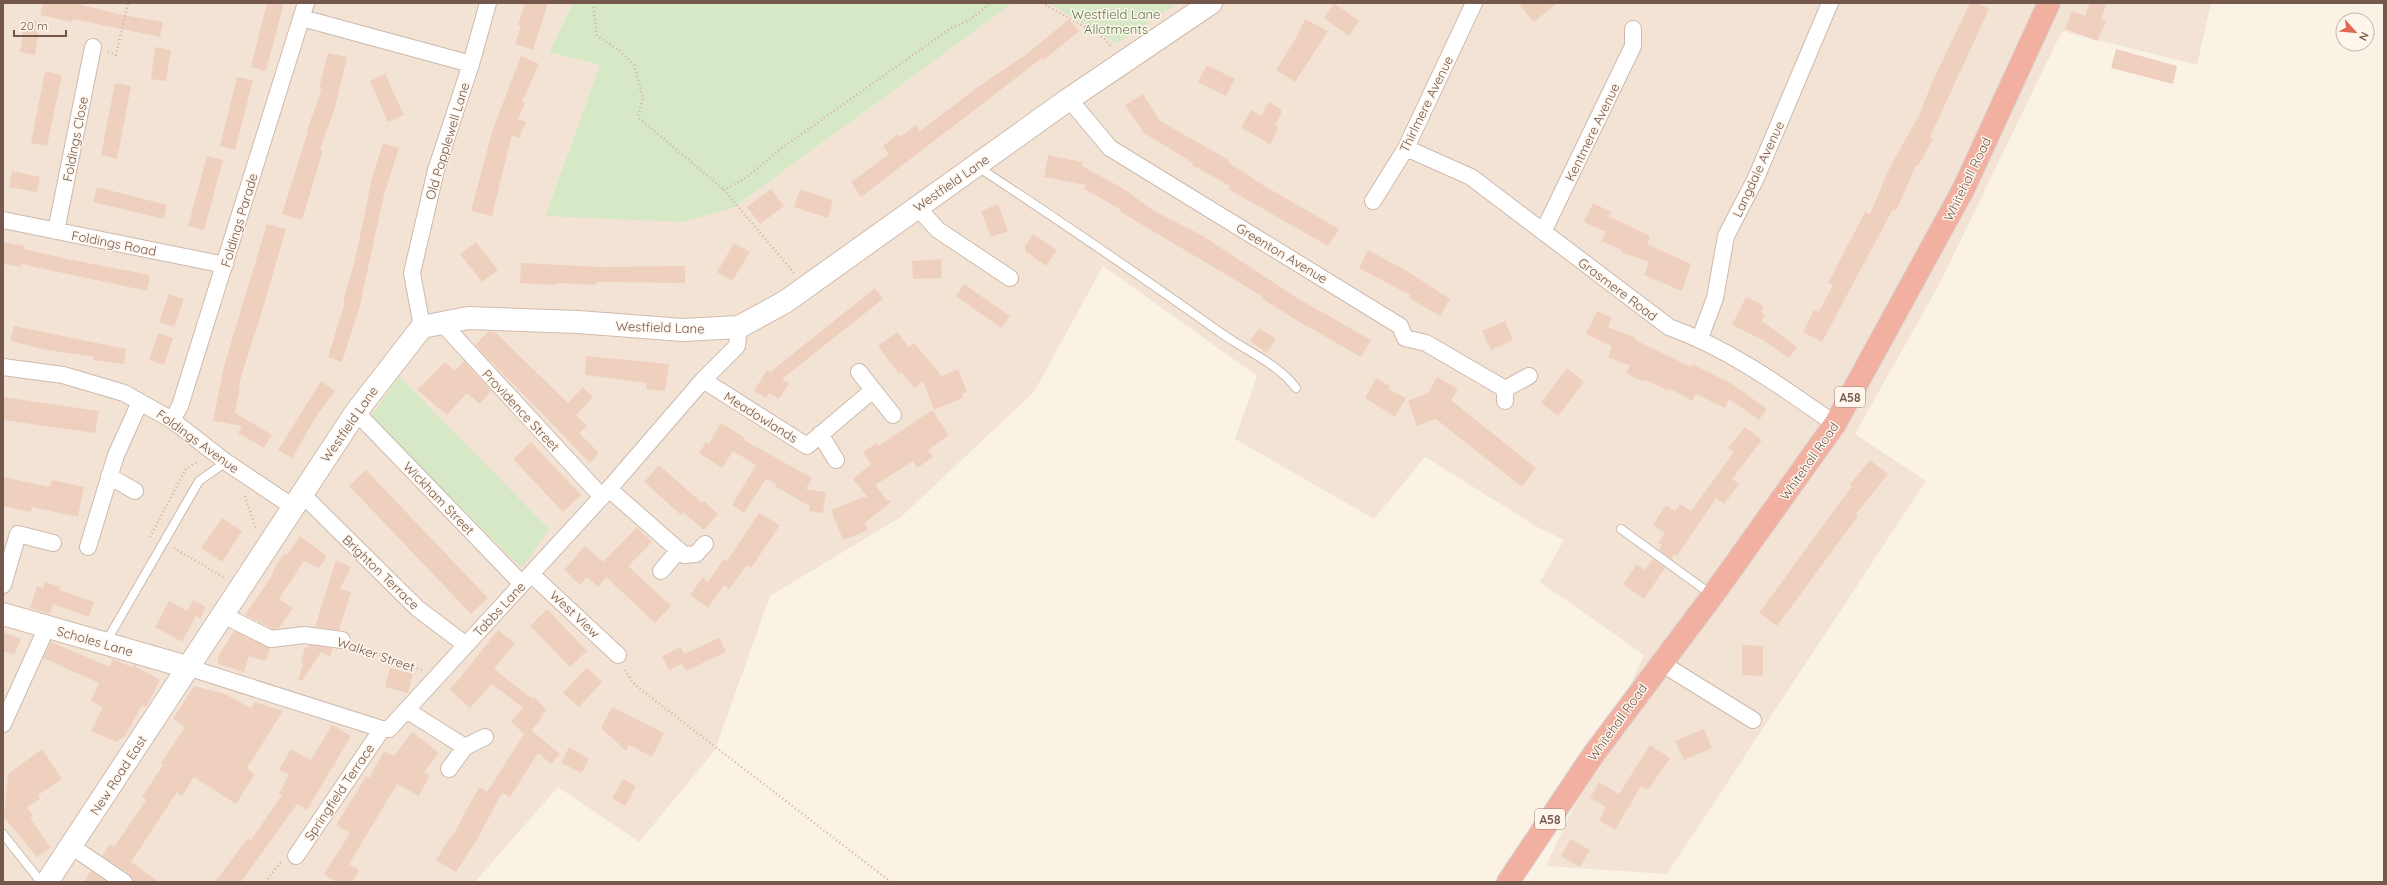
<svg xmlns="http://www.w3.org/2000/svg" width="2387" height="885" viewBox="0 0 2387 885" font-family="Quicksand,sans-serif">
<rect width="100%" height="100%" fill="#fbf2e6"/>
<path fill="#f3e3d5" d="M3,3H573L549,52L600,65L545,215L733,208L1013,3H2211L2197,65L2062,31L1940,283L1855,434L1926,481L1667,874L1546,866L1644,655L1540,582L1564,540L1539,528L1425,457L1374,519L1235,439L1257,376L1103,266L1034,392L901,517L770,596L715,750L639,842L558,787L475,882H3Z"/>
<path fill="#d6e8c5" d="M573,3H1013L733,208L682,222L545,216L600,65L549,52Z
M1048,3H1178L1117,43Z
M399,376L549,529L522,568L370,418Z"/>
<path fill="#efd0bf" d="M43,3H74L118,14L163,22L160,37L73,19L72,22L40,15Z
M267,3H284L266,71L251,67Z
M525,3H548L533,50L515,44L521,26L518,25Z
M1334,3L1359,21L1349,36L1324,18Z
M1518,3H1557L1534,22Z
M1970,3H1978L1989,9L1930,137L1933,139L1918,166L1916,165L1896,211L1893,209L1822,342L1803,332L1814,310L1819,312L1833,285L1828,283L1865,212L1870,214L1888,171L1920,113L1933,80Z
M2090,3H2107L2101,19L2106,21L2097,41L2065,29L2072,11L2085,16Z
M1069,19L1079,31L1044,60L1042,58L861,197L851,182L889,154L883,146L898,134L900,137L916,125L920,131L975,89L1028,53Z
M1305,19L1328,31L1295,82L1276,70L1296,38Z
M25,20L40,22L35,55L20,52Z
M155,47L171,50L166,81L151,79Z
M2116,49L2177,66L2173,84L2111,68Z
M328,53L347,57L335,108L320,149L323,150L302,220L282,214L308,131L307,130L322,89H319Z
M521,56L539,64L522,102L525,103L518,119L526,122L519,138L512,135L492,216L471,211L492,132Z
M1207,65L1235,79L1226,96L1198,82Z
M45,71L62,75L47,146L31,143Z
M385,74L404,115L388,122L370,81Z
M237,77L253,80L235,150L220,146Z
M115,83L131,86L117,159L101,155Z
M1143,94L1160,121L1229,160L1228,162L1266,187L1339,229L1328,246L1228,189L1230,186L1192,165L1193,163L1144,133L1125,105Z
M1269,102L1281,109V114L1275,125L1279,127L1270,144L1241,128L1251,110L1261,116Z
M383,143L399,148L384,195L359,309L342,362L328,357L345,302L343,301L355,260L372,178Z
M1048,155L1082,162V166L1124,189L1154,211L1203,236L1297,298L1371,340L1361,357L1298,321L1261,298L1262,296L1119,211L1120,209L1084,189L1086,185L1044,177Z
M207,156L223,160L204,230L188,226Z
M12,171L40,177L37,192L9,187Z
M97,187L167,205L164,219L93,202Z
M771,189L784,206L760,224L747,207Z
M800,189L833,200L828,218L794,207Z
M1593,203L1611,212L1608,216L1650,236L1647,244L1691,264L1682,291L1644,275L1649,262L1621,252L1622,250L1601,241L1606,232L1584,222Z
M998,204L1008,231L991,237L981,211Z
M267,224L286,229L263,308L255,334H253L254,335L238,387H240L235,413L272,435L264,448L238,433L242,426L213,421L224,366Z
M1033,234L1057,250L1046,266L1025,251V246Z
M3,242L25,246L24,249L67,259L150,275L147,291L21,264V267L3,264Z
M476,242L498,270L482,282L460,254Z
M734,243L750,252L732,281L717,272Z
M1368,250L1407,271L1450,299L1440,316L1409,298L1410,295L1359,268Z
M941,259L942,278L913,279L912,261Z
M521,263L601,267L685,266V283L597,282L596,285L557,283V285L520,283Z
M964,284L1010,316L1001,328L956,296Z
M875,288L883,299L782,379L789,383L779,399L769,393L766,398L754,391L767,370L770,372Z
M169,294L184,299L174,327L159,322Z
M1746,297L1764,306L1761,312L1765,314L1762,321L1797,347L1789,358L1763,340L1732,325Z
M1597,311L1612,318L1608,327L1636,338L1635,340L1691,367L1692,364L1732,384L1767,409L1759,420L1729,399L1725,408L1696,394L1692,401L1669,388L1668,391L1645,379L1644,382L1626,373L1630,366L1608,357L1612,346L1586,334Z
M1505,321L1513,340L1491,350L1482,331Z
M14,326L126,349L124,364L93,360L94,357L42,349L10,341Z
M1259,328L1276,339L1267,353L1250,341Z
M489,331L495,332L568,403L583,387L593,397L576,415L587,426L579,433L599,453L590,463L475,345Z
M897,332L909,347L914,343L942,376L958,369L967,392L962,394L963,398L934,410L923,381L914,388L901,372L899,374L878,346Z
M158,333L173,338L164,365L149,360Z
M586,356L669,364L665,391L646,389L647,383L585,375Z
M464,361L491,391L480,404L467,393L447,415L417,390L445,362L455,371Z
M1567,368L1584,382L1558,416L1541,403Z
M1437,377L1458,389L1451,400L1536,468L1522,487L1436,419L1417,426L1408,401L1428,393Z
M1376,378L1390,386L1388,389L1406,398L1395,417L1365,398Z
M321,381L335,391L317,415L292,458L278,450Z
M3,397L99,411L95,433L3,420Z
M932,410L949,435L928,450L933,457L917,468L913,461L875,485L887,500L892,501L865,523L868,530L843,540L831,510L864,497L868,498L853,479L871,464L863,452L877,443L878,446Z
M721,423L745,438L744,440L812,478L806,489L826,492L823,513L809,511L810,506L774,486L778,485L766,479L744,513L732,505L756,465L733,451L722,468L699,453L706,442L709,444Z
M1745,427L1762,440L1732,479L1739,484L1724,504L1716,498L1677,556L1675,554L1671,559L1659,550L1662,545L1658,543L1665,533L1653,525L1666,505L1675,511L1680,504L1691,511L1734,452L1728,448Z
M531,442L581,495L563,512L513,459Z
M1870,460L1888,474L1856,514L1858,516L1777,626L1759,613L1852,486L1850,484Z
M659,465L702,503L704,501L718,514L704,530L683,512L681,515L644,482Z
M366,470L488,598L471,614L349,486Z
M3,477L50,487L52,480L84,487L78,517L32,507L31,512L3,506Z
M759,513L780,525L751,568L747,565L729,589L724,585L708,608L690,595L702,578L708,582L724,559L727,561Z
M222,518L242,531L222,562L201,548Z
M637,527L652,542L628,566L671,606L655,623L606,577L598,587L587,577L580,585L564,570L585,546L603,562Z
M300,536L327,556L319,568L304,561L279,599L293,608L279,628L273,629L245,615L271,577L275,567L284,554L287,555Z
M1653,559L1665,568L1644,599L1623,584L1637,564L1645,570Z
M336,560L351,567L340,589L351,592L339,630L315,627Z
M45,582L61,587L60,590L94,602L89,617L53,604L50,614L30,608L37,586L43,588Z
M193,600L206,607L200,619L196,616L182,642L155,627L169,601L187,611Z
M547,609L587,651L570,667L530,626Z
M498,630L515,643L494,669L532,699L534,697L546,709L539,722L531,730L560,754L551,764L538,753L510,797L502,793L476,841L456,872L436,860L451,836L452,837L479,787L487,792L524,734L511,721L523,708L492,684L470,708L449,689L459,679Z
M234,631L270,648L266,661L249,656L244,672L219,664L217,658Z
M3,632L21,639L14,655L3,651Z
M719,638L726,652L686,671L682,664L669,670L662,656L681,647L684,654Z
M51,642L110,667L112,659L132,667L133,665L160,680L146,707L142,705L125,736L116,742L91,731L103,707L91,701L99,683L43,658Z
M309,645L333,648L330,657L321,652L302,681L298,680L303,664L301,663L305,647L308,648Z
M1742,645L1763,646V676L1742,675Z
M587,667L602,682L579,707L563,693Z
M390,668L413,674L408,693L385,687Z
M194,686L225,694L251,708L255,702L283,711L247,768L255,774L236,804L194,777L182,796L177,792L131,862L159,882H133L129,874L102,856L110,844L114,847L146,800L142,797L163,765L161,763L185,727L173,719Z
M612,707L664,733L652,757L629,745L626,751L601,728Z
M332,725L351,736L307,810L297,804L241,882H215L248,838L251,840L282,795L279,793L289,775L279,770L291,749L311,760Z
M1704,729L1712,748L1684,760L1675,741Z
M412,732L439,753L424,772L430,775L419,796L397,784L349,864L359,870L352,882H336L324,874L350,833L336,825L366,776L369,778L384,751L394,756Z
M1650,745L1670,758L1648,790L1641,786L1615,830L1599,820L1606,807L1590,798L1599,782L1619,794Z
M569,747L589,759L582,773L561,763Z
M42,749L62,779L38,795L40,799L27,807L33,816L30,818L51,848L37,857L4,817L8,774Z
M623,779L636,786L625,806L612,798Z
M1571,839L1590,850L1580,867L1561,856Z
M91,871L107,882H84Z"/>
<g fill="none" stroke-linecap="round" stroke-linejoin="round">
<g stroke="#cdb9ad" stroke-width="10">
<path id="lane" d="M978,167C1060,221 1141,276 1221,333C1246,351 1277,363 1296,388
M1621,529L1712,595
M106,642L199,481L226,462
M3,834L41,882"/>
</g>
<g stroke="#cdb9ad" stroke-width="18">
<path id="street" d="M302,18L471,64
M1069,99L1110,148L1400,326L1405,338L1426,343L1505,389
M1406,148L1471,177L1669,327C1730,349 1782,387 1835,424
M1373,201L1406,148L1474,3
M917,207L938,230L1010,278
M3,220L225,265
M56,231L93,47
M1543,232L1633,46V29
M441,322L602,497
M422,327L412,273L436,170L471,64L488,3
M1700,338L1715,298L1726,236L1756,178L1830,3
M3,367L63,375L124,393L172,420L226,462L293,507
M859,372L893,415
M703,380L807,446L873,390
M1505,401V389L1529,376
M356,412L522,584
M172,420L180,406L306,3
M820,434L836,460
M109,476L135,491
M609,489L684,555L696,554L705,544
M302,494L417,608L466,645
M88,547L116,455L140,402
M661,571L679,550
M531,574L618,655
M3,585L18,534L53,543
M223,615L271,639L304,635L342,640
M1661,663L1753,720
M187,667L382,729H389L609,489L703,380L737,346L739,327
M408,711L465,747
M3,724L47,627
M449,769L465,747L485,737
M71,846L124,882
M296,856L382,729"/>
</g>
<g stroke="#d1bbad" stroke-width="24">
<path id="secondary" d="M3,614L187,667
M47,882L356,412L422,327L468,318L578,322L683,330L739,327L785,302L1069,99L1211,3"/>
</g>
<g stroke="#d8d0cd" stroke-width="24">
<path id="highway" d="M1508,882L1593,755L1713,595L1835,424L1964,188L2049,3"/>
</g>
<path stroke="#d4b3a2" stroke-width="2.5" stroke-dasharray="1 3" stroke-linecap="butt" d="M593,3L597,36L620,51L634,65L643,98L638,117L724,190
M1042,3L1104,38L1112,48
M108,52L116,55L128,3
M794,273L724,190L747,177L783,147L951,28L968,21L991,3
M245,496L256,529
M150,537L186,469L198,461
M174,548L225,578
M357,646L422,670
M625,670L635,685L891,882
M265,882L282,861"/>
<use href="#lane" stroke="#fff" stroke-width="8"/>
<use href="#street" stroke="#fff" stroke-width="16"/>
<use href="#secondary" stroke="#fff" stroke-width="22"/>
<use href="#highway" stroke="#f2b1a0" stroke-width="22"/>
</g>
<g text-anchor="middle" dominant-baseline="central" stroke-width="3" stroke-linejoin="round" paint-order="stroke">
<g fill="#fef6ed" stroke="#9d877c" stroke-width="1">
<rect x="1835" y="387" width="30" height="20" rx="3"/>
<rect x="1535" y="809" width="30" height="20" rx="3"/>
</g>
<g font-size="12" font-weight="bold" fill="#74584c">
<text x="1850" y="397">A58</text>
<text x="1550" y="819">A58</text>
</g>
<g font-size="13" fill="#577844" stroke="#fef6ed">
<text x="1116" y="14">Westfield Lane<tspan x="1116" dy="15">Allotments</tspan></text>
</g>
<g font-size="13" fill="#74584c" stroke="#fef6ed">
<text transform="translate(1426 104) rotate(-64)">Thirlmere Avenue</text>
<text transform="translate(1592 132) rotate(-64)">Kentmere Avenue</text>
<text transform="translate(75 139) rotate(-79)">Foldings Close</text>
<text transform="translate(447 141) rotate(-73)">Old Popplewell Lane</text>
<text transform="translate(1758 169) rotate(-65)">Langdale Avenue</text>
<text transform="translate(1967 179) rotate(-64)">Whitehall Road</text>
<text transform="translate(951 183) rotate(-35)">Westfield Lane</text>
<text transform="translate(239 220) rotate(-73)">Foldings Parade</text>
<text transform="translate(114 243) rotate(11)">Foldings Road</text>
<text transform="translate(1282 253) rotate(31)">Greenton Avenue</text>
<text transform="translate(1618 289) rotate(37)">Grasmere Road</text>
<text transform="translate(660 327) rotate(2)">Westfield Lane</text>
<text transform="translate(521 410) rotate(47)">Providence Street</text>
<text transform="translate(761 417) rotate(32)">Meadowlands</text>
<text transform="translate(349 424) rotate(-55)">Westfield Lane</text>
<text transform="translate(198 441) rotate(36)">Foldings Avenue</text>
<text transform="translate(1809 461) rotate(-55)">Whitehall Road</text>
<text transform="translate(439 498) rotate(46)">Wickham Street</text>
<text transform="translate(381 572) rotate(44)">Brighton Terrace</text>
<text transform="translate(499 609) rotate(-47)">Tabbs Lane</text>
<text transform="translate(575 614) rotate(43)">West View</text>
<text transform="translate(95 641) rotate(16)">Scholes Lane</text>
<text transform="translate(376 654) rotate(19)">Walker Street</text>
<text transform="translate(1617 722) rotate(-54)">Whitehall Road</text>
<text transform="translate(118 775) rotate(-57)">New Road East</text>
<text transform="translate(339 792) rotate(-56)">Springfield Terrace</text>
</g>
</g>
<rect width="2387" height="885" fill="none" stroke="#74584c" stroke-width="8"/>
<g transform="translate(2355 32) rotate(117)"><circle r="19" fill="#fef6ed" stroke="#c7b7ad"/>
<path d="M0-3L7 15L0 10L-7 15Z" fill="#df6952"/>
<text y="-6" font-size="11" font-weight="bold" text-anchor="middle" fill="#74584c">N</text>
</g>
<path d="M14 30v6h52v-6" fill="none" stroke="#74584c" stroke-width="2"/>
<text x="20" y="30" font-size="12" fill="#74584c" stroke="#fef6ed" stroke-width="3" paint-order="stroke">20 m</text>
</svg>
